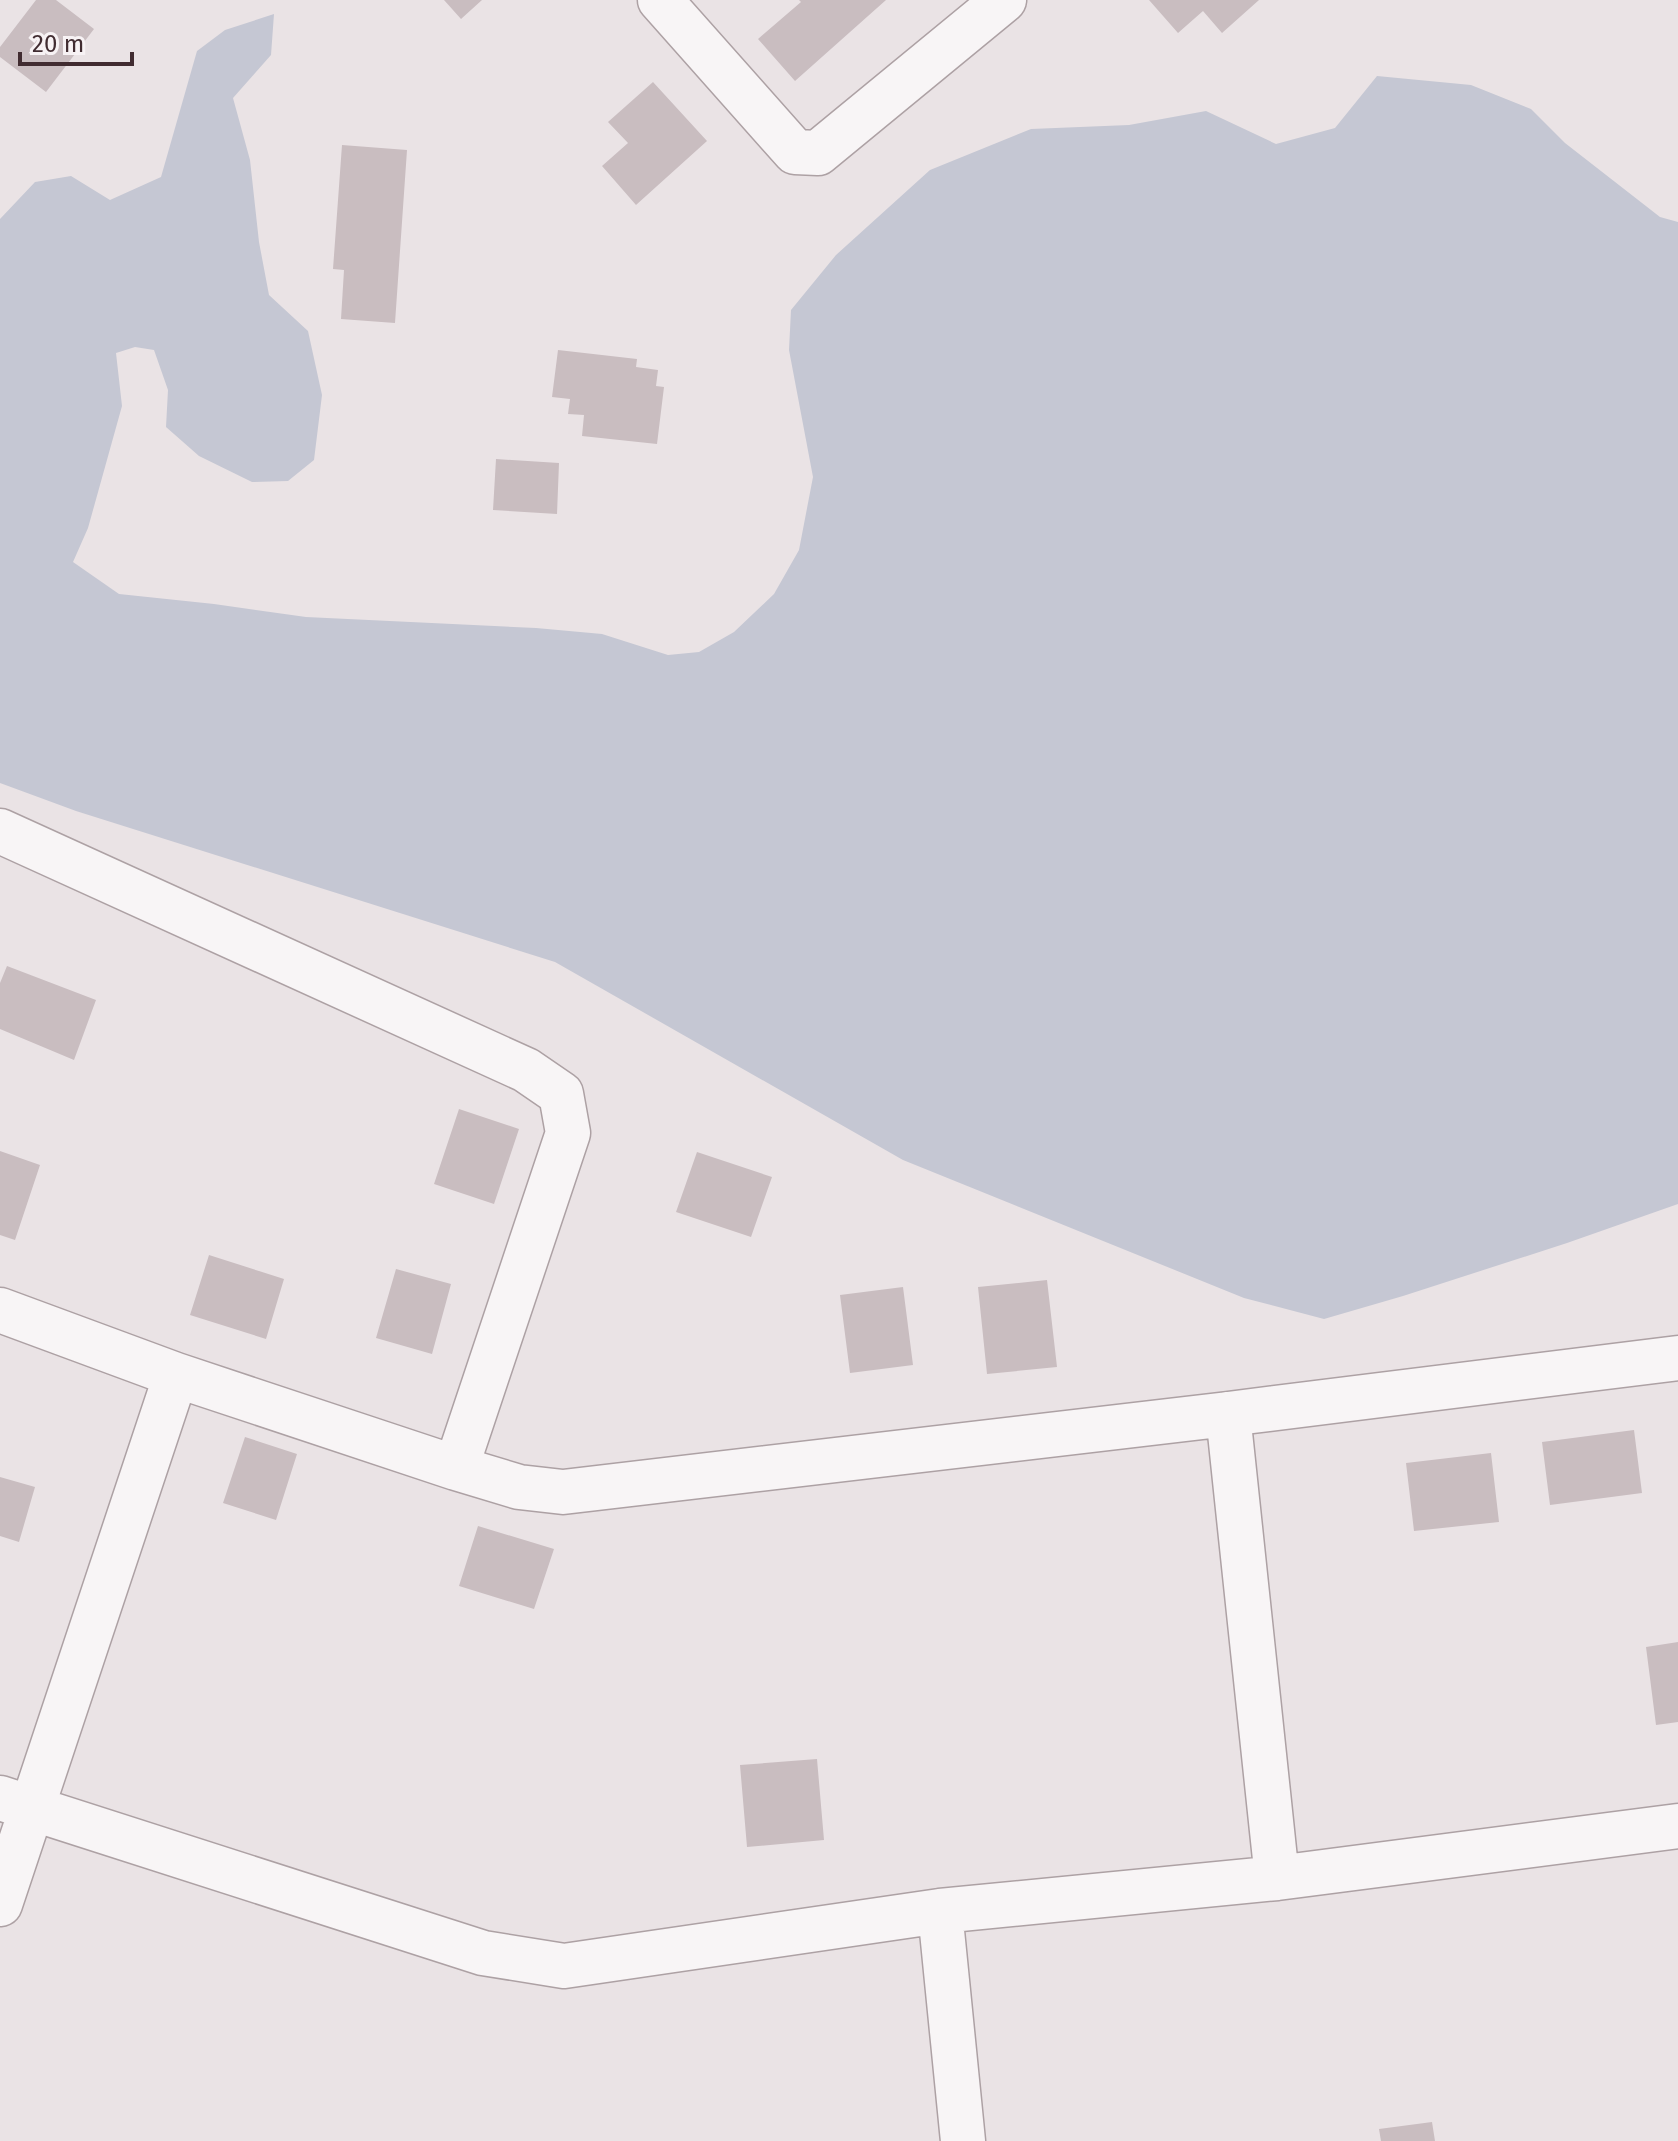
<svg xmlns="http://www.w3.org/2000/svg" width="1678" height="2141" viewBox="0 0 1678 2141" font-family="'Fira Sans',sans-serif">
<rect width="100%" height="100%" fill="#eae3e5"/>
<path fill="#c5c7d3" d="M274,14L271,55L233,98L250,160L259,242L269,295L308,331L322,395L314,460L288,481L252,482L199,456L166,427L168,390L154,350L135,347L116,353L122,406L88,528L73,562L119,594L214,604L306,617L536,628L602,634L668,655L699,652L734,632L774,594L799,550L813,477L789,350L791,310L836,255L930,170L1031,129L1129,125L1206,111L1276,144L1335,128L1377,76L1471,85L1531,109L1565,143L1660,217L1678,222V1204L1567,1243L1403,1296L1324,1319L1244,1298L903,1160L555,962L76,811L0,783V219L35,182L71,176L110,200L161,177L197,51L225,30Z"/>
<path fill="#c9bdc0" d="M36,0H56L94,29L46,92L0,57V47Z
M444,0H482L461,19Z
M799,0H886L795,81L758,39L801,2Z
M1149,0H1259L1222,33L1203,11L1178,33Z
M653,82L707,141L636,205L602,166L628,143L608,122Z
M342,145L407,150L395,323L341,319L344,270L333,269Z
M558,350L637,359L636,367L658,370L656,386L664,387L657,444L582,436L584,415L568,414L570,399L552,397Z
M496,459L559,463L557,514L493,510Z
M7,966L96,1000L74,1060L0,1029V983Z
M459,1109L519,1129L494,1204L434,1184Z
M0,1151L40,1165L15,1240L0,1235Z
M697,1152L772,1177L751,1237L676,1212Z
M209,1255L284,1279L266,1339L190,1315Z
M396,1269L451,1284L432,1354L376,1338Z
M1047,1280L1057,1367L987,1374L978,1287Z
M903,1287L913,1365L850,1373L840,1295Z
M1634,1430L1642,1493L1550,1505L1542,1442Z
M245,1437L297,1454L276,1520L223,1503Z
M1491,1453L1499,1522L1414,1531L1406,1463Z
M0,1477L35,1487L19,1542L0,1536Z
M478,1526L554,1549L534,1609L459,1586Z
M1678,1642V1722L1656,1725L1646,1647Z
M817,1759L824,1840L747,1847L740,1765Z
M1432,2122L1435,2141H1381L1379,2129Z"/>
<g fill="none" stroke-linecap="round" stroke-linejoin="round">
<g stroke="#ada1a4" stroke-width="47">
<path id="street" d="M660,0L795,152L818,153L1004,0
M0,831L526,1070L561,1094L568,1133L456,1468
M0,1310L176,1375L456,1468L519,1487L563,1492L1228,1414L1678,1358
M1228,1414L1277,1878
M0,1798L483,1953L564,1966L940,1911L1277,1878L1678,1826
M0,1904L176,1375
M940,1911L963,2141"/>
</g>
<use href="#street" stroke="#f8f5f6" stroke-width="44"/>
</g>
<path d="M20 52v12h112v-12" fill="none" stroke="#412c31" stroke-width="4"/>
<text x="32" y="52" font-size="24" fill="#412c31" stroke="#f7f2f4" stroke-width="6" paint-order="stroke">20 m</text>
</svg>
